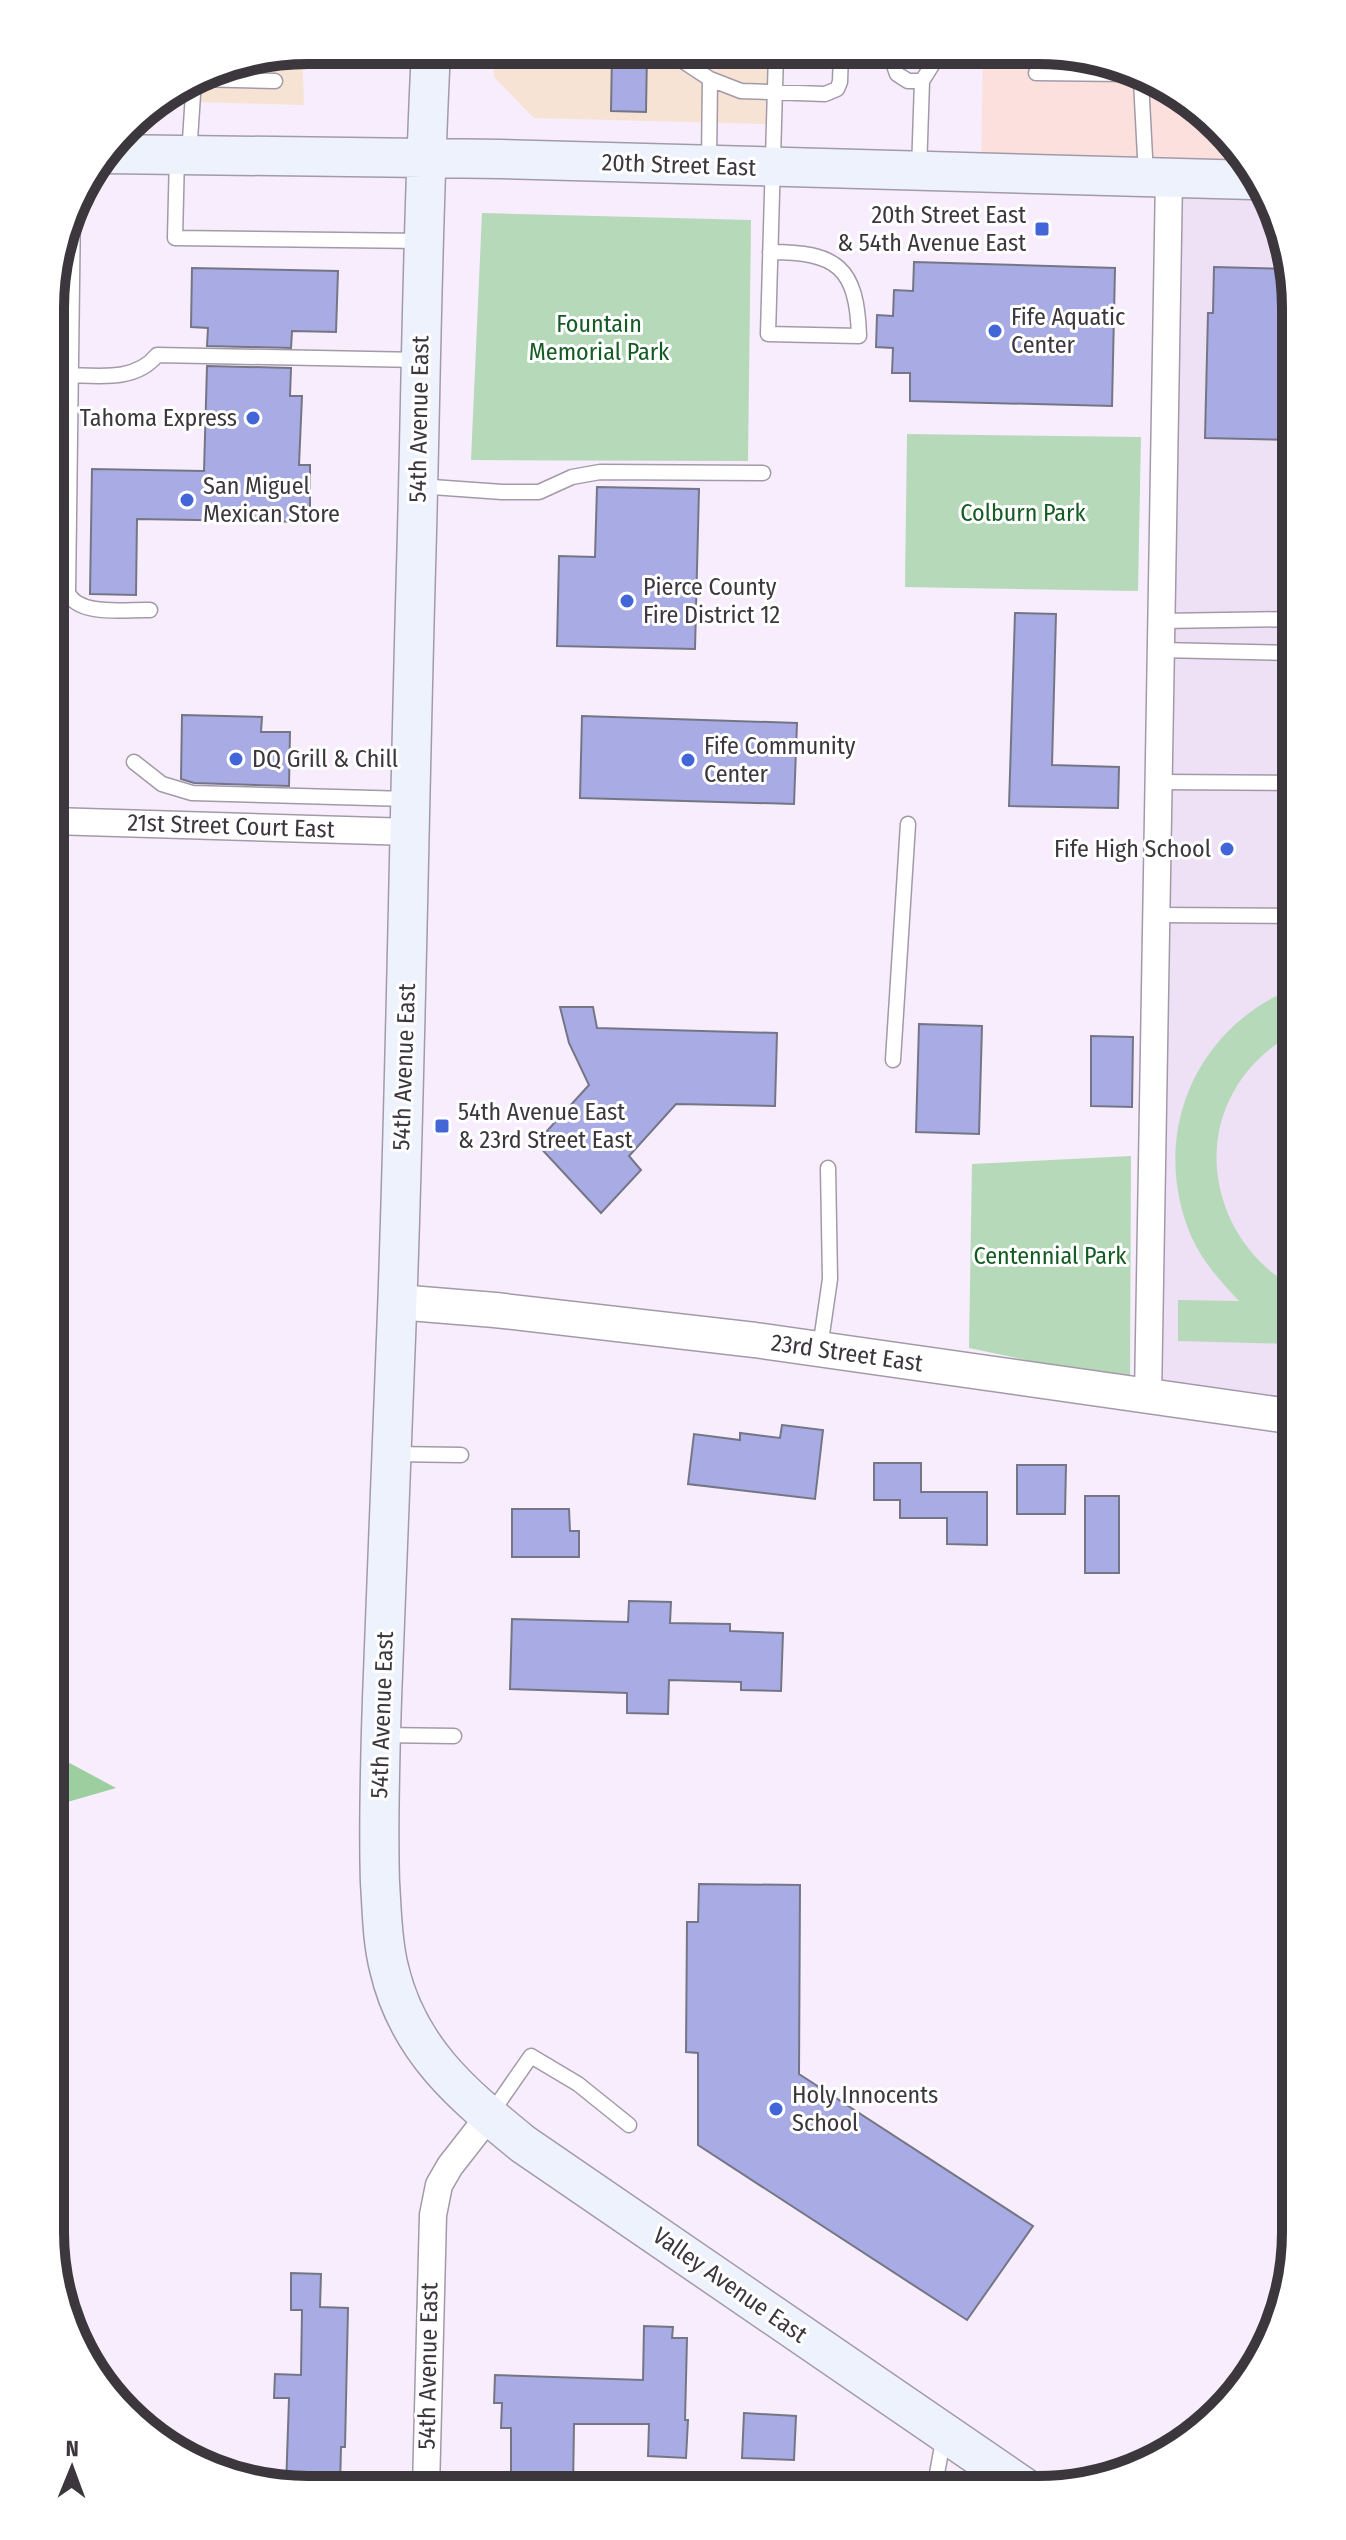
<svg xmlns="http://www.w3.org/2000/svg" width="1346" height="2540" viewBox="0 0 1346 2540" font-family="'Fira Sans Condensed',sans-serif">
<rect width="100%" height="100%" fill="#f7edfc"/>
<path fill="#f7e3d4" d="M302,51L304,105L159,101L209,69Z
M493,51L768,53L766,124L534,118L494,77Z"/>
<path fill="#fbe0de" d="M983,54L1088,55L1209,114L1252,180L981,173Z"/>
<path fill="#eee0f5" d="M1169,178L1252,180L1282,225L1296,308V1417L1148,1397Z"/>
<path fill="#b6d9b9" d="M482,213L751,220L748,461L471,460Z
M907,434L1141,437L1138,591L905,587Z
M1296,987V1031C1270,1047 1249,1064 1234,1091C1194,1161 1226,1252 1296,1288V1344L1178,1341V1300L1239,1301C1221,1282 1203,1262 1192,1238C1148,1137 1194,1027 1296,987Z
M1131,1156L1130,1382L969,1348L972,1164Z"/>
<path fill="#9ccea0" d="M51,1753L116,1788L50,1807Z"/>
<path fill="#a8abe4" stroke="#757685" stroke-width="2" d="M612,52H647L646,112L611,111Z
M914,262L1115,268L1112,406L910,401V373H892L893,348L876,347L877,315L893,316L894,290L913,291Z
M1214,267L1290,269L1296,308V440L1205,438L1208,313H1213Z
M192,268L338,271L336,332L292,331L291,348L207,346L208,328L191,327Z
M207,366L291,368L290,396H302L299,465H310V522L137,519L136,595L90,594L92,469L204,471Z
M597,487L699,489L695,649L557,646L559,556L595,557Z
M1015,613L1056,614L1052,765L1119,767L1118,808L1009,806Z
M182,715L262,717L261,732H290L289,786L194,783L181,779Z
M582,716L797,723L794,804L580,798Z
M560,1007H593L597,1028L777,1033L775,1106L676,1104L629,1156L641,1170L601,1213L536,1143L589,1085L569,1043Z
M919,1024L982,1026L979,1134L916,1132Z
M1091,1036L1133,1037L1132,1107L1091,1106Z
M782,1425L823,1430L815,1499L688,1484L694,1434L740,1440V1433L780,1438Z
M874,1463H921V1492H987V1545L947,1544V1518H900V1500H874Z
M1017,1465H1066L1065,1514H1017Z
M1085,1496H1119V1573H1085Z
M512,1509H569L570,1531H579V1557H512Z
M629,1601L671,1602L670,1623L730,1624V1631L783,1633L781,1691L741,1690V1682L669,1680L668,1714L627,1713V1693L510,1689L512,1619L628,1622Z
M699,1884L800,1885L799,2074L1033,2226L967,2320L698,2145V2053L686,2052L687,1922H698Z
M291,2273L321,2274L320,2307L348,2308L345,2447H341L340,2488H286L289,2398H274L275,2374L301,2375L302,2310H291Z
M644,2326L673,2327L672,2338H687L685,2420H688L686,2458L648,2456L649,2424H574L573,2489L511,2488V2428H501L502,2403H494L495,2375L643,2380Z
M744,2413L796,2416L794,2460L742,2458Z"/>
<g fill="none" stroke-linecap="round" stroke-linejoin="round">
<g stroke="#a39aa8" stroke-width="17">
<path id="service" d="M669,52L710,79L741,91L825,94L837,89L840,82L841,53
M890,54L897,74L908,81H922
M1036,73L1127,74
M195,79L275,81
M1141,81L1146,176
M177,155L175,238L423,241
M189,155L194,79
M709,162L710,79
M919,171L922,81L939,54
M73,205L68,593C79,617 127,609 150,610
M770,252C837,252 857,267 859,336L768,334L776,53
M71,375C101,376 136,381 157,355L420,360
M418,486L502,492H539L572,477L600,472L763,473
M1161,621L1296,619
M1161,650L1296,653
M134,762L162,784L192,793L408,799
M1159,782L1296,783
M1157,915L1296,916
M893,1060L908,824
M820,1348L830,1279L828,1168
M393,1454L461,1455
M381,1735L454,1736
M490,2115L531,2056L578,2084L629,2125
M934,2490L944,2435"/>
</g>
<g stroke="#a39aa8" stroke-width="29">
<path id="minor" d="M52,821L411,832
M1148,1397L1169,178
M426,2488L433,2215L439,2185L450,2166L489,2116"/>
</g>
<g stroke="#a39aa8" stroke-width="37">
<path id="tertiary" d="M397,1302L495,1310L755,1340L1296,1417"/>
</g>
<g stroke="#a39aa8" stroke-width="41">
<path id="secondary" d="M431,51C422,223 421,396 416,568C409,816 406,1064 397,1312C392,1441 387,1570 382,1699C380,1761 378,1822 380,1883C382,1911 382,1941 389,1968C408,2050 462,2094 523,2144L1028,2490
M107,154L501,159L1252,180"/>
</g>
<use href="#service" stroke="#fff" stroke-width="14"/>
<use href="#minor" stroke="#fff" stroke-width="26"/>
<use href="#tertiary" stroke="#fff" stroke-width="34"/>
<use href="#secondary" stroke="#edf2fc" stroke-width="38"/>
</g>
<g fill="#4266d8" stroke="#fff" stroke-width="3">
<rect x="1034" y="221" width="16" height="16" rx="4"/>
<circle cx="995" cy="331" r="8"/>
<circle cx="253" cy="418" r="8"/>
<circle cx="187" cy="500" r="8"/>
<circle cx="627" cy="601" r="8"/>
<circle cx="236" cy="759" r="8"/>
<circle cx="688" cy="760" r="8"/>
<circle cx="1227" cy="849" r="8"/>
<rect x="434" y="1118" width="16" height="16" rx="4"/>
<circle cx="776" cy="2109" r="8"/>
</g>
<g text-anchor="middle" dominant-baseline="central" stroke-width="6" stroke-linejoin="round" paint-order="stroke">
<g font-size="24" fill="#3b373d" stroke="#fff">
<text transform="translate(679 165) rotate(2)">20th Street East</text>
<text transform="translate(419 419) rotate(-89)">54th Avenue East</text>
<text transform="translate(231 826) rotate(2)">21st Street Court East</text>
<text transform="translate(404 1067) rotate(-88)">54th Avenue East</text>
<text transform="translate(847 1353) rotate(8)">23rd Street East</text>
<text transform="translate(382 1715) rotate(-88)">54th Avenue East</text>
<text transform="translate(730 2285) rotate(35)">Valley Avenue East</text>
<text transform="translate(428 2366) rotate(-89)">54th Avenue East</text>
</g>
<g font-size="24" fill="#3b373d" stroke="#fff" text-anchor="start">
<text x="1026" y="215" text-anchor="end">20th Street East<tspan x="1026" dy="28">&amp; 54th Avenue East</tspan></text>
<text x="1011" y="317">Fife Aquatic<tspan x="1011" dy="28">Center</tspan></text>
<text x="237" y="418" text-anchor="end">Tahoma Express</text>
<text x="203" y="486">San Miguel<tspan x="203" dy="28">Mexican Store</tspan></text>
<text x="643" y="587">Pierce County<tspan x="643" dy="28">Fire District 12</tspan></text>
<text x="704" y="746">Fife Community<tspan x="704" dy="28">Center</tspan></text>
<text x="252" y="759">DQ Grill &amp; Chill</text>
<text x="1211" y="849" text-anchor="end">Fife High School</text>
<text x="458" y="1112">54th Avenue East<tspan x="458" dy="28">&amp; 23rd Street East</tspan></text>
<text x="792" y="2095">Holy Innocents<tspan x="792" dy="28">School</tspan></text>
</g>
<g font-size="24" fill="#145c24" stroke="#fff">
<text x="599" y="324">Fountain<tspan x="599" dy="28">Memorial Park</tspan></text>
<text x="1023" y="513">Colburn Park</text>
<text x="1050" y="1256">Centennial Park</text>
</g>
</g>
<path d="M0 0H1346V2540H0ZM308 64H1038A244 244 0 0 1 1282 308V2232A244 244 0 0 1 1038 2476H308A244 244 0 0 1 64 2232V308A244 244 0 0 1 308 64Z" fill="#fff" fill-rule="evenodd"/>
<path fill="none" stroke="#3b373d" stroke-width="10" d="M308 64H1038A244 244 0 0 1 1282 308V2232A244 244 0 0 1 1038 2476H308A244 244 0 0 1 64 2232V308A244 244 0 0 1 308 64Z"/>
<g transform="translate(72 2468) rotate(1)" stroke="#ffffff" stroke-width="6" paint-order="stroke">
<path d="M0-6L14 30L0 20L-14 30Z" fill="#3b373d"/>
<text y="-12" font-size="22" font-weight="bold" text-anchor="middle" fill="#3b373d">N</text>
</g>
</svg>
